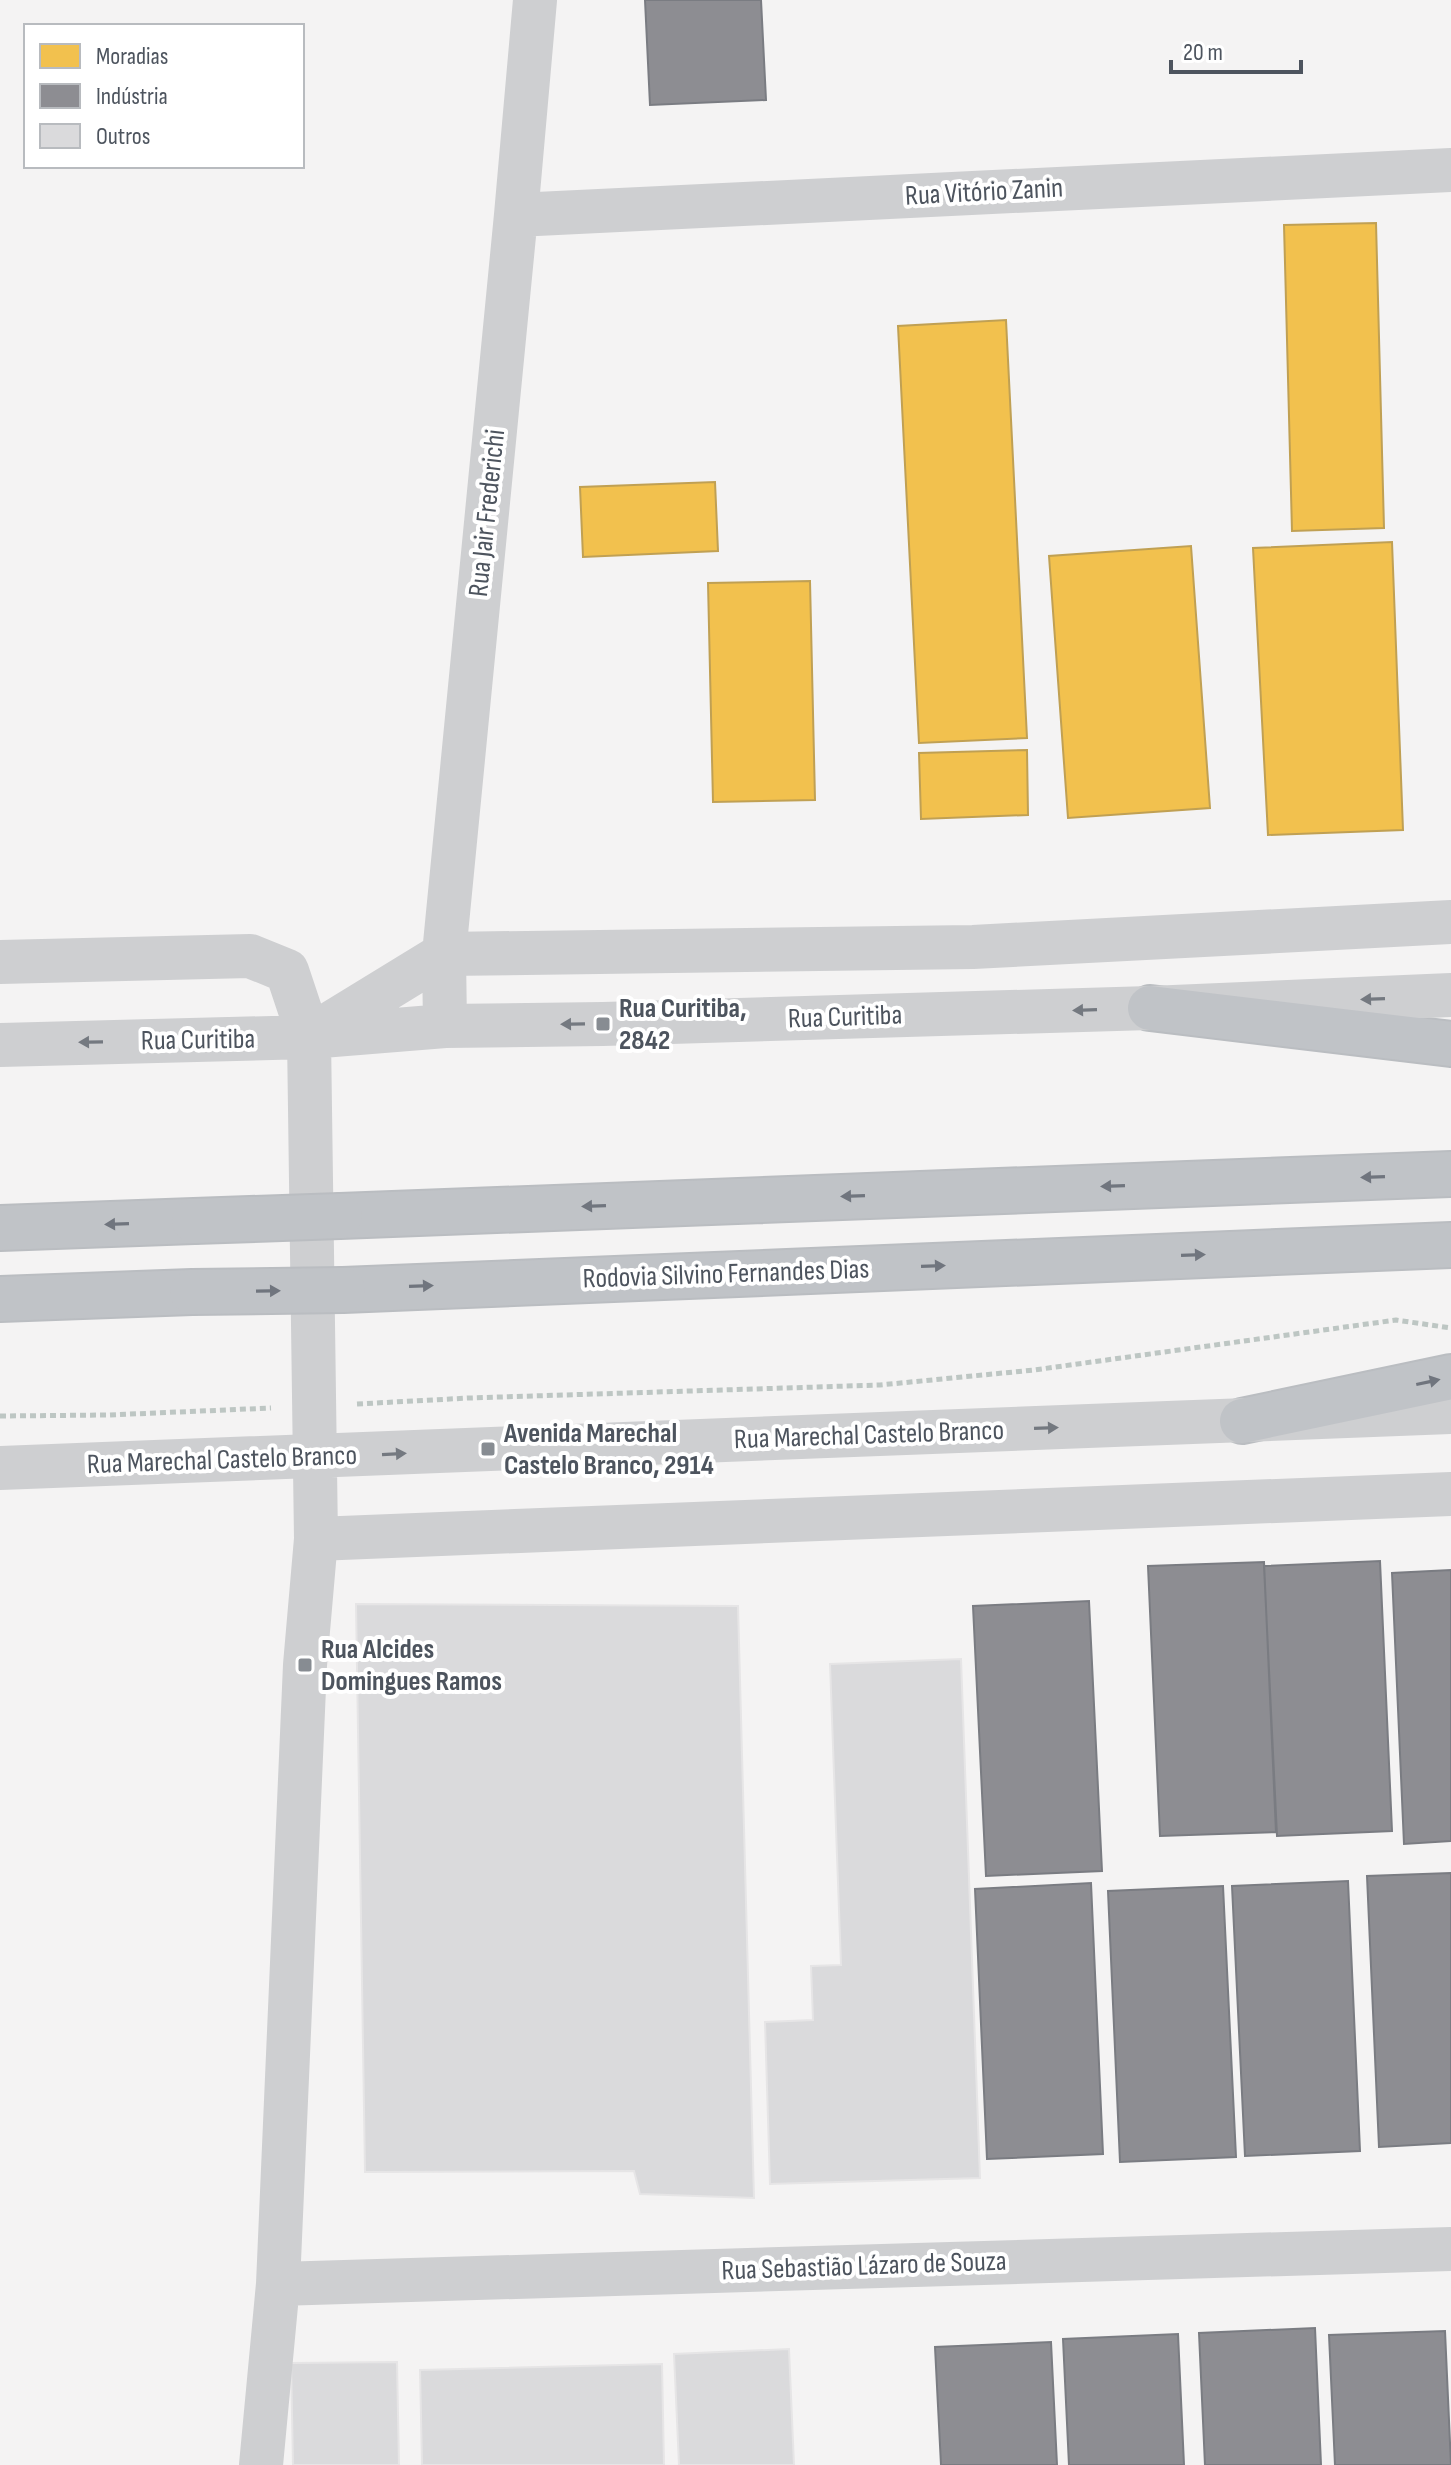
<svg xmlns="http://www.w3.org/2000/svg" width="1451" height="2465" viewBox="0 0 1451 2465" font-family="'Sofia Sans Condensed',sans-serif">
<rect width="100%" height="100%" fill="#f4f3f3"/>
<path fill="#f2c14e" stroke="#c0a053" stroke-width="2" d="M1376,223L1384,528L1292,531L1284,225Z
M1006,320L1027,738L919,743L898,326Z
M715,482L718,551L583,557L580,487Z
M1392,542L1403,830L1268,835L1253,548Z
M1191,546L1210,808L1068,818L1049,556Z
M810,581L815,800L713,802L708,583Z
M1027,750L1028,815L921,819L919,753Z"/>
<path fill="#8d8d92" stroke="#7a7c82" stroke-width="2" d="M645,0H761L766,100L650,105Z
M1380,1561L1392,1831L1277,1836L1264,1566Z
M1264,1562L1276,1832L1160,1836L1148,1566Z
M1451,1570V1841L1404,1844L1392,1573Z
M1089,1601L1102,1871L986,1876L973,1606Z
M1451,1873V2143L1379,2147L1367,1876Z
M1348,1881L1360,2151L1245,2156L1232,1886Z
M1091,1883L1103,2154L987,2159L975,1889Z
M1223,1886L1236,2157L1120,2162L1108,1891Z
M1315,2328L1321,2465H1205L1199,2333Z
M1445,2331L1451,2465H1335L1329,2335Z
M1178,2334L1184,2465H1069L1063,2339Z
M1051,2342L1057,2465H941L935,2347Z"/>
<path fill="#dadadc" stroke="#e6e5e6" stroke-width="2" d="M356,1604L738,1606L754,2198L640,2194L634,2171L365,2172Z
M961,1659L980,2178L770,2184L765,2022L813,2020L811,1966L841,1965L830,1664Z
M789,2349L794,2465H679L674,2354Z
M397,2362L399,2465H293L291,2363Z
M662,2364L664,2465H422L420,2370Z"/>
<g fill="none" stroke-linecap="round" stroke-linejoin="round">
<g stroke="#babdc1" stroke-width="48">
<path id="highway" d="M1150,1008L1451,1044
M340,1216L1451,1174
M0,1228L194,1221
M343,1290L1451,1245
M0,1299L192,1292
M1242,1421L1451,1377"/>
</g>
<path stroke="#bdc6c3" stroke-width="5" stroke-dasharray="6 4" stroke-linecap="butt" d="M357,1404L469,1398L880,1385L1034,1370L1396,1320L1451,1328
M0,1416L109,1415L271,1408"/>
<path stroke="#cecfd1" stroke-width="44" d="M516,215L1451,170
M0,962L250,956L287,971L309,1037L316,1539L305,1665L278,2284L261,2465
M445,1026L444,954L516,215L535,0
M315,1033L444,954L973,947L1451,922
M0,1045L309,1037L445,1026L603,1024L1150,1008L1451,995
M0,1468L1451,1412
M316,1539L1451,1494
M278,2284L1451,2249"/>
<use href="#highway" stroke="#c0c3c7" stroke-width="44"/>
<g stroke="#babdc1" stroke-width="48" stroke-linecap="butt">
<path id="highway-bridge" d="M194,1221L340,1216
M192,1292L343,1290"/>
</g>
<use href="#highway-bridge" stroke="#c0c3c7" stroke-width="44"/>
</g>
<defs><path id="oneway-solid" d="M-6-.8H1V-3.2L6.5 0L1 3.2V.8H-6Z" transform="scale(2)"/></defs>
<g fill="#747980">
<use href="#oneway-solid" transform="translate(1373 999) rotate(178)"/>
<use href="#oneway-solid" transform="translate(1085 1010) rotate(178)"/>
<use href="#oneway-solid" transform="translate(573 1024) rotate(179)"/>
<use href="#oneway-solid" transform="translate(91 1042) rotate(179)"/>
<use href="#oneway-solid" transform="translate(1046 1428) rotate(-2)"/>
<use href="#oneway-solid" transform="translate(394 1454) rotate(-3)"/>
</g>
<g fill="#70757e">
<use href="#oneway-solid" transform="translate(1373 1177) rotate(178)"/>
<use href="#oneway-solid" transform="translate(1113 1186) rotate(178)"/>
<use href="#oneway-solid" transform="translate(853 1196) rotate(178)"/>
<use href="#oneway-solid" transform="translate(594 1206) rotate(178)"/>
<use href="#oneway-solid" transform="translate(117 1224) rotate(178)"/>
<use href="#oneway-solid" transform="translate(1193 1255) rotate(-2)"/>
<use href="#oneway-solid" transform="translate(933 1266) rotate(-2)"/>
<use href="#oneway-solid" transform="translate(421 1286) rotate(-2)"/>
<use href="#oneway-solid" transform="translate(268 1291) rotate(-1)"/>
<use href="#oneway-solid" transform="translate(1428 1382) rotate(-12)"/>
</g>
<g fill="#878c92" stroke="#fff" stroke-width="3">
<rect x="595" y="1016" width="16" height="16" rx="4"/>
<rect x="480" y="1441" width="16" height="16" rx="4"/>
<rect x="297" y="1657" width="16" height="16" rx="4"/>
</g>
<g text-anchor="middle" dominant-baseline="central" stroke-width="8" stroke-linejoin="round" paint-order="stroke">
<g font-size="28" fill="#4d545e" stroke="#fff">
<text transform="translate(984 192) rotate(-3)">Rua Vitório Zanin</text>
<text transform="translate(487 513) rotate(-84)">Rua Jair Frederichi</text>
<text transform="translate(845 1017) rotate(-2)">Rua Curitiba</text>
<text transform="translate(198 1040) rotate(-1)">Rua Curitiba</text>
<text transform="translate(726 1274) rotate(-2)">Rodovia Silvino Fernandes Dias</text>
<text transform="translate(869 1435) rotate(-2)">Rua Marechal Castelo Branco</text>
<text transform="translate(222 1460) rotate(-2)">Rua Marechal Castelo Branco</text>
<text transform="translate(864 2266) rotate(-2)">Rua Sebastião Lázaro de Souza</text>
</g>
<g font-size="28" font-weight="bold" fill="#4d545e" stroke="#fff" text-anchor="start">
<text x="619" y="1008">Rua Curitiba,<tspan x="619" dy="32">2842</tspan></text>
<text x="504" y="1433">Avenida Marechal<tspan x="504" dy="32">Castelo Branco, 2914</tspan></text>
<text x="321" y="1649">Rua Alcides<tspan x="321" dy="32">Domingues Ramos</tspan></text>
</g>
</g>
<rect x="24" y="24" width="280" height="144" fill="#ffffff" stroke="#b8bbbf" stroke-width="2"/>
<rect x="40" y="44" width="40" height="24" fill="#f2c14e" stroke="#b8bbbf" stroke-width="2"/>
<text x="96" y="64" font-size="24" fill="#4d545e">Moradias</text>
<rect x="40" y="84" width="40" height="24" fill="#8d8d92" stroke="#b8bbbf" stroke-width="2"/>
<text x="96" y="104" font-size="24" fill="#4d545e">Indústria</text>
<rect x="40" y="124" width="40" height="24" fill="#dadadc" stroke="#b8bbbf" stroke-width="2"/>
<text x="96" y="144" font-size="24" fill="#4d545e">Outros</text>
<path d="M1171 60v12h130v-12" fill="none" stroke="#4d545e" stroke-width="4"/>
<text x="1183" y="60" font-size="24" fill="#4d545e" stroke="#ffffff" stroke-width="6" paint-order="stroke">20 m</text>
</svg>
